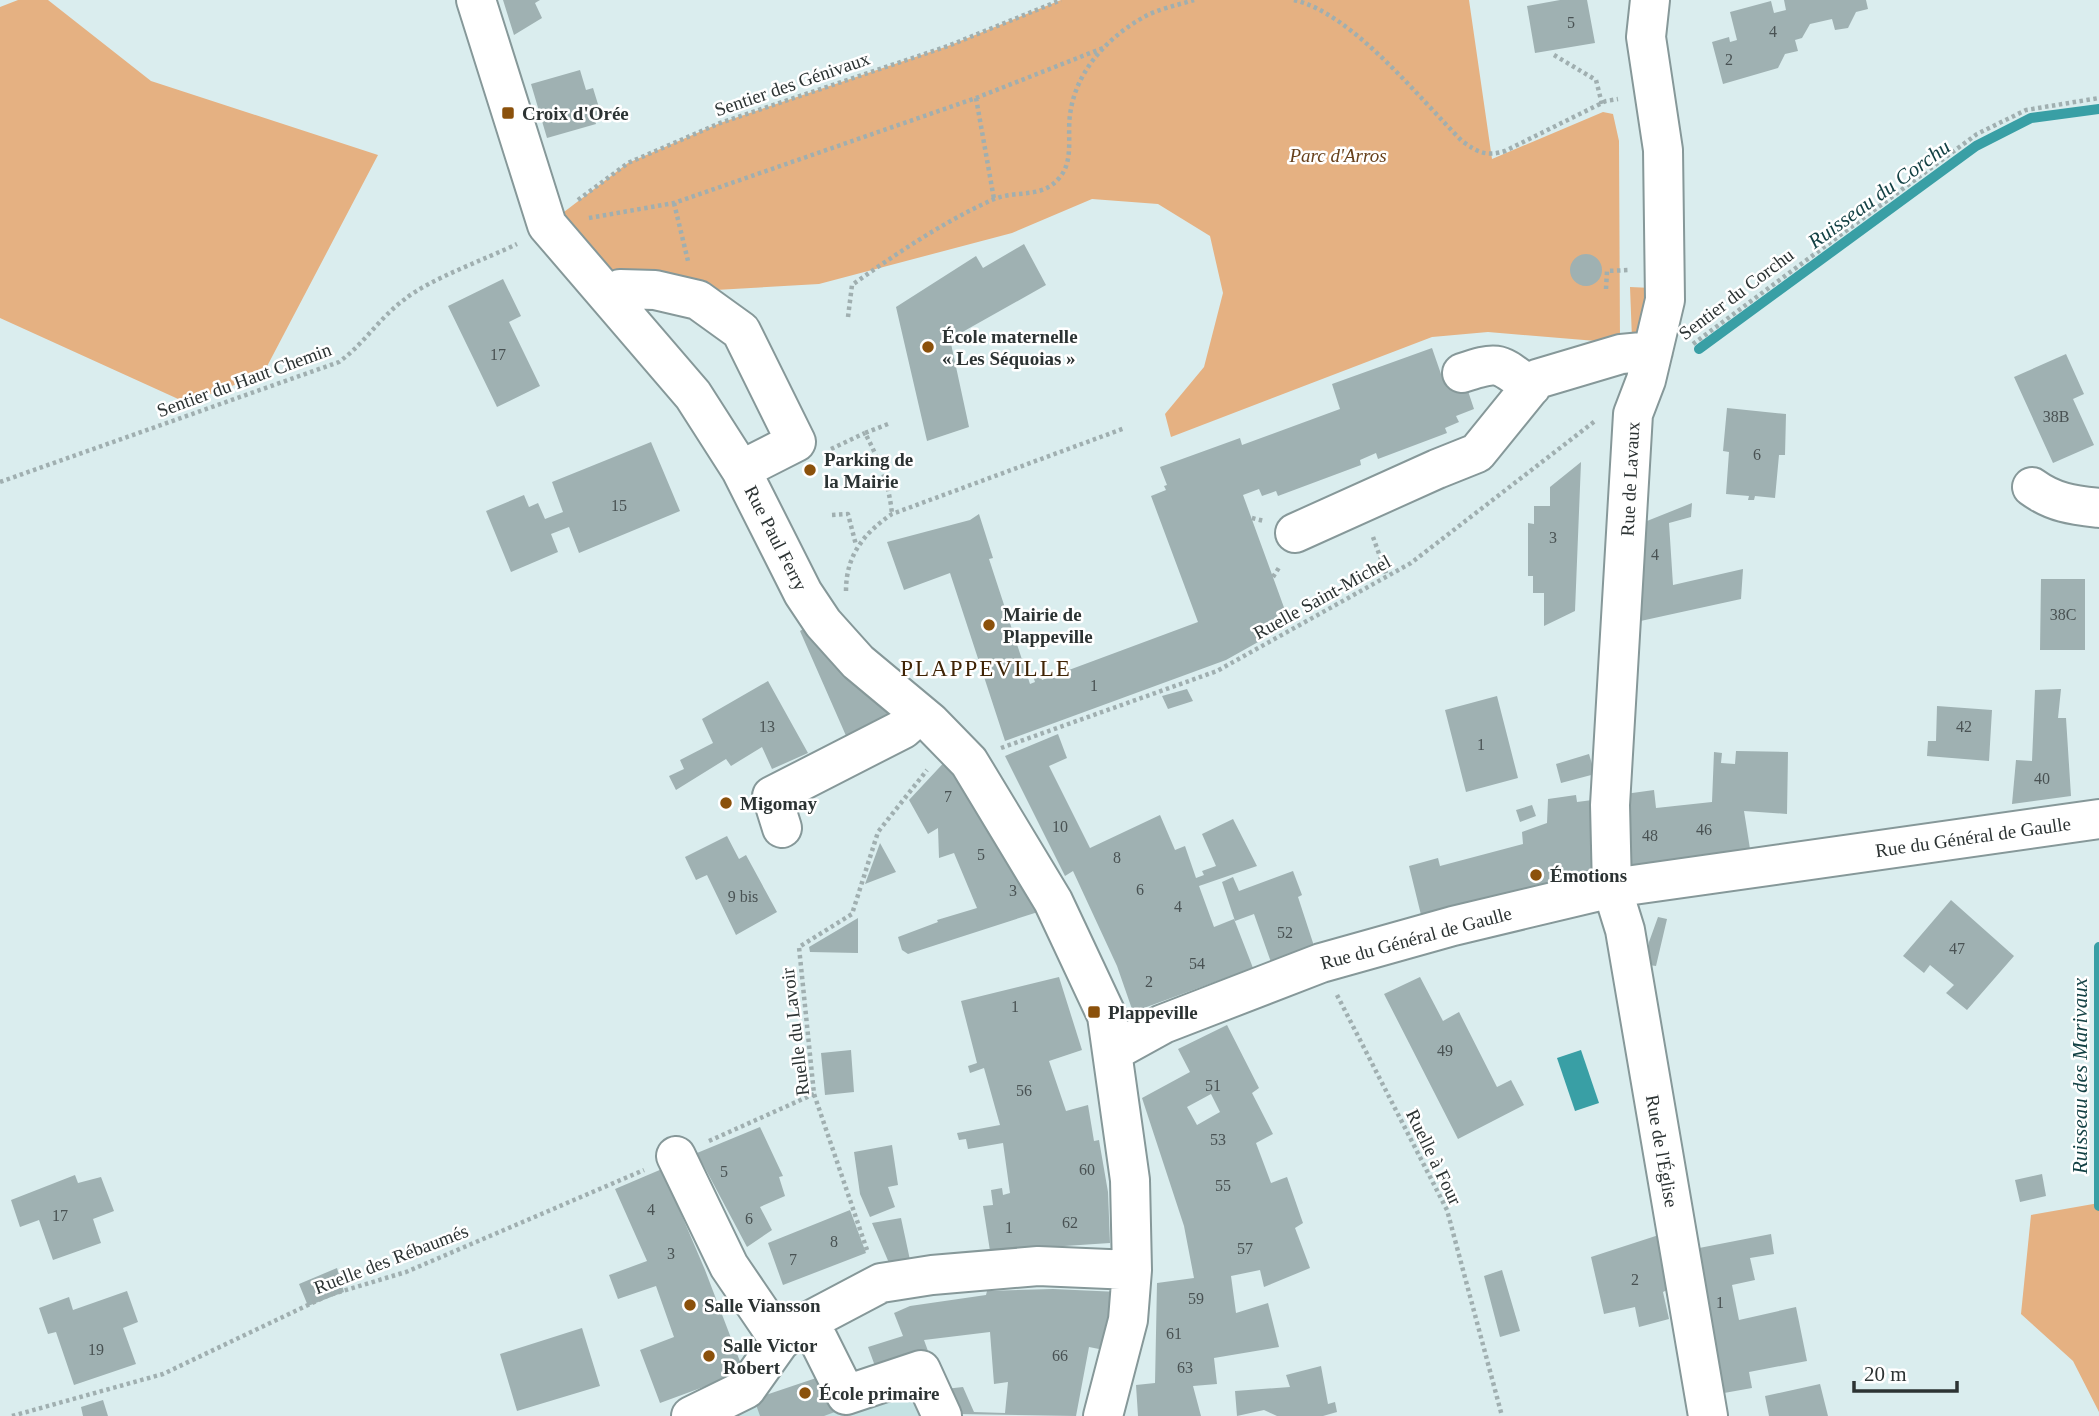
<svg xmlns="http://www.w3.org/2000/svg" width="2099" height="1416" viewBox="0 0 2099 1416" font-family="Georgia,serif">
<rect width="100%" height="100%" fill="#daedee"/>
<path fill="#c5e2e3" d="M910,1386L921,1416H718L754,1399Z"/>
<path fill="#e5b182" d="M18,0H48L151,81L378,155L263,374L187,403L0,318V7Z
M1061,0H1469L1492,159L1603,112L1613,114L1619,141L1620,343L1488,332L1432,337L1171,437L1165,414L1204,367L1223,293L1210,236L1158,204L1092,199L1012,233L819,284L610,296L547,225L628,163L720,123L948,46Z
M1630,287L1652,288L1642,331L1632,339Z
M2099,1203V1412L2073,1361L2021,1314L2031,1215Z"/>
<path fill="#399fa5" d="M1581,1050L1599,1103L1575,1111L1557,1058Z"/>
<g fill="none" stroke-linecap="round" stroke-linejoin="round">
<path stroke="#399fa5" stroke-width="10" d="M1699,349L1976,146L2031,118L2099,109
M2099,947V1206"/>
</g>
<path fill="#9fb1b2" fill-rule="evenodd" d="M503,0H540L535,3L542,18L514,35Z
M1560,0H1587L1595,43L1535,53L1527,6Z
M1784,0H1866L1868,9L1856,12L1848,28L1835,30L1832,19L1810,24L1802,38L1795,40L1798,51L1785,54L1778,68L1723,84L1712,42L1729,37L1730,42L1737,40L1730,12L1771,1L1774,13L1786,10Z
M580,70L586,90L593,88L601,114L594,116L596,124L547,138L531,84Z
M1024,244L1046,285L950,339L969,427L927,441L896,307L976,256L983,268Z
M1570 270a16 16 0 1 1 32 0a16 16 0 1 1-32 0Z
M503,279L521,316L509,322L540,386L497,407L448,306Z
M1432,348L1441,374L1460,367L1474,409L1456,416L1459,422L1445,428L1447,433L1378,459L1376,453L1360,460L1361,465L1278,496L1276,491L1262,496L1259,489L1243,495L1290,624L1226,660L1005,741L950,573L904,590L887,542L970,520L979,514L993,558L989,559L1030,684L1035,682L1033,676L1039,673L1042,680L1198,622L1151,496L1166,490L1164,486L1167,485L1160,467L1240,438L1242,445L1340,409L1332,384Z
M2066,354L2084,394L2073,399L2094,445L2053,463L2014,377Z
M1727,408L1786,414L1785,455H1779L1775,498L1755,496L1754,500H1748L1749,496L1726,494L1729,452L1723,451Z
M651,442L680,511L579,553L569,527L551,534L558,552L511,572L486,511L524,495L529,507L538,503L545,519L563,512L552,482Z
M1581,462L1575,611L1544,626V593H1533V576H1528V523L1534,524V506H1550V487Z
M1692,503L1691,517L1669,523L1673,585L1743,569L1741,599L1636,622L1642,523Z
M2041,579H2085V650H2040Z
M812,623L893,707L888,723L847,738L800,631Z
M768,681L808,753L772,769L762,747L731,766L726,759L676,790L669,776L684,769L680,760L713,743L702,719Z
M1187,689L1193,701L1168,709L1162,696Z
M2061,689L2058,718H2066L2071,796L2012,804L2016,760L2032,761L2035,690Z
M1497,696L1518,778L1466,792L1445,710Z
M1937,706L1992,710L1989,761L1927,756L1928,741H1936Z
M1058,734L1067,758L1049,766L1090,848L1160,815L1175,850L1185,846L1196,878L1204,875L1202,871L1216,866L1202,834L1233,819L1257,866L1199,886L1214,927L1234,919L1253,968L1133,1012L1117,966L1073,871L1065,876L1005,756Z
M1736,751L1788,752L1787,814L1744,811L1750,849L1624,867L1625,794L1654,790L1656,808L1712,802L1714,752L1722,753L1721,763L1735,764Z
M1589,754L1595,774L1561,783L1556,764Z
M951,755L1041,911L908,954L902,950L898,937L938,922L937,920L977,908L954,853L939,858L938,828L928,834L909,800Z
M1576,795L1577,802L1600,799L1598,875L1422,919L1409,866L1438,858L1440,866L1523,844L1522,832L1547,823L1548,799Z
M1532,805L1536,816L1520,822L1516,810Z
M727,836L739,859L746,855L777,912L736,935L707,875L696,880L685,857Z
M880,843L896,872L865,884Z
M1293,871L1302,895L1298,897L1315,949L1272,965L1254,914L1235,921L1222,882L1233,877L1239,891Z
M1951,900L2014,956L1967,1010L1946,993L1954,985L1930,965L1924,973L1903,956Z
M1658,917L1667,919L1656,966L1649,965V942Z
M858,918V953L810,952L809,947Z
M1059,977L1082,1050L1049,1061L1066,1111L1088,1105L1094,1141L1099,1140L1108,1192L1110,1243L990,1251L983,1206L993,1205L991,1190L1002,1188L1003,1195L1010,1193L1003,1143L968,1149L966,1139L959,1140L957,1133L1000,1125L984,1068L970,1073L968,1066L977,1063L961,1001Z
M1420,977L1443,1021L1459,1012L1497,1087L1511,1080L1524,1105L1458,1139L1384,994Z
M1227,1025L1259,1088L1252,1093L1273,1134L1256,1143L1271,1183L1287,1177L1303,1223L1295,1228L1310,1268L1264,1287L1260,1270L1231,1276L1236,1313L1268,1303L1279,1347L1214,1358L1217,1384L1193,1386L1201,1416H1138L1136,1385L1155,1383L1157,1283L1194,1278L1184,1226L1142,1098L1190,1072L1178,1049ZM1211,1094L1220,1112L1197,1125L1187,1107Z
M851,1050L854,1092L825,1095L821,1053Z
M760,1127L783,1176L779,1177L785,1196L760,1207L772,1230L747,1247L697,1153Z
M892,1145L898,1185L888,1187L895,1207L870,1217L860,1194L854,1152Z
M662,1169L705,1270L744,1372L660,1403L640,1350L674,1337L656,1286L618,1299L609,1275L647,1261L615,1189Z
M2042,1174L2046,1196L2020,1202L2015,1180Z
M75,1175L78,1183L101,1177L114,1211L93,1219L101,1243L53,1260L39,1220L20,1227L11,1200Z
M850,1210L866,1253L783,1285L768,1243Z
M901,1218L910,1260L889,1263L872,1223Z
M1668,1232L1669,1289L1663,1292L1669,1319L1639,1327L1635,1307L1604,1314L1591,1257Z
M1771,1234L1774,1254L1750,1258L1755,1280L1732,1285L1739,1320L1796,1307L1807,1361L1749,1372L1752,1388L1724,1393L1694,1249Z
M337,1268L344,1292L308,1306L299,1284Z
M1502,1270L1520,1331L1500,1337L1484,1276Z
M1053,1289L1119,1292L1109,1351L1089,1347L1076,1416L957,1414L945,1389L963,1387L974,1412L1005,1413L1008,1382L994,1384L990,1332L924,1340L932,1362L879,1377L868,1347L903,1336L894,1313L910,1306L986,1295L987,1291Z
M127,1291L138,1322L123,1328L136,1364L74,1385L56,1332L48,1334L39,1308L69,1297L73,1310Z
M582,1328L600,1386L517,1411L500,1354Z
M1321,1366L1328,1404L1335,1402L1337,1412L1323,1416H1277L1264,1410L1237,1416L1235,1391L1290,1387L1286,1375Z
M831,1373L843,1409L824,1416H760L754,1399Z
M1820,1384L1828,1416H1769L1765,1396Z
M103,1400L108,1416H83L81,1407Z"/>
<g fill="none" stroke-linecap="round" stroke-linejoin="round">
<g stroke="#869899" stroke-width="42">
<path id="minor" d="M476,0L547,225L693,395L741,470L803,593L823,623L858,662L930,722L969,762L1053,901L1107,1016L1130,1180L1132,1270L1128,1320L1103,1416
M1650,0L1646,37L1663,150L1665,300L1646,380L1633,414L1610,805L1612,888L1625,930L1708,1416
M610,296L620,289L655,290L698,300L741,331L796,442L741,470
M1462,373C1501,360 1498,363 1531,387
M2032,487C2054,503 2073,505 2099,508
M1295,533L1437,469L1477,453L1537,379L1621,354L1653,351
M782,828L772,796L903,729L920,714
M1114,1051L1163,1024L1321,963L1453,926L1612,888L2099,819
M676,1156L729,1266L780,1341
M809,1321L846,1395L921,1370L942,1416
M691,1416L746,1389L780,1341L809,1321L881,1283L932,1275L1038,1266L1132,1270"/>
</g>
<path stroke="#a0afb0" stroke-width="4.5" stroke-dasharray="3.5 3.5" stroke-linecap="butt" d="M1294,0C1352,13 1420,99 1462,141C1477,152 1486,157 1505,151L1606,101L1618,99
M1554,55L1596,80L1602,104
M976,98L994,199
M578,200L628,163L720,123L948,46L1061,0
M674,203L688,261
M589,218L674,203L976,98L1103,48
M1606,289L1607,271L1629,270
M848,317L852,285C896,254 943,222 992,200C1016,189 1042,200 1060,177C1074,160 1067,135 1070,115C1075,73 1106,38 1144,17C1158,9 1178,5 1194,0
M1693,344L1977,134L2026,110L2099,98
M888,424L865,433C879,460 889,483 892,514
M831,449L865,433
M0,482L339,362C365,343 379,318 405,299C430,279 486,259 517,244
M832,515L848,514L856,545
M1252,518L1264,521
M1373,537L1387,576
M1273,577L1280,566
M846,591C846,555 864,533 892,514L1125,428
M1001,748L1217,671L1411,563L1595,421
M1337,995L1447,1210L1502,1416
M709,1141L814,1094
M867,1250L814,1094L799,947L852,914L878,832L927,770
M12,1416L163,1374L329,1295L406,1272L644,1170"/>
<use href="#minor" stroke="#fff" stroke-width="38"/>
</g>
<g fill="#8b510b" stroke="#fff" stroke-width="2.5">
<rect x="501" y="106" width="14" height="14" rx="3.5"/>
<circle cx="928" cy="347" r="7"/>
<circle cx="810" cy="470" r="7"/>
<circle cx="989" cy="625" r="7"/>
<circle cx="726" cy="803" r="7"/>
<circle cx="1536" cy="875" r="7"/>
<rect x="1087" y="1005" width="14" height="14" rx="3.5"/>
<circle cx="690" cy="1305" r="7"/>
<circle cx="709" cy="1356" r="7"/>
<circle cx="805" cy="1393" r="7"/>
</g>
<g text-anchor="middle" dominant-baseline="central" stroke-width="5" stroke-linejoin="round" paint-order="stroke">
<g font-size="16" fill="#495253">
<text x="1571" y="22">5</text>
<text x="1773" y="31">4</text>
<text x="1729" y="59">2</text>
<text x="498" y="354">17</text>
<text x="2056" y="416">38B</text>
<text x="1757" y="454">6</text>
<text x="619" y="505">15</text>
<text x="1553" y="537">3</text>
<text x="1655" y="554">4</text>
<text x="2063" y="614">38C</text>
<text x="1094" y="685">1</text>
<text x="767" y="726">13</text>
<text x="1964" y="726">42</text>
<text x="1481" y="744">1</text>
<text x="2042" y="778">40</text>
<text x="948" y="796">7</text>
<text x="1060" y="826">10</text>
<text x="1704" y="829">46</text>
<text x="1650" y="835">48</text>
<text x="981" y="854">5</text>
<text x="1117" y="857">8</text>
<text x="1140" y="889">6</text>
<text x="1013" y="890">3</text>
<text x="743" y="896">9 bis</text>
<text x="1178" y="906">4</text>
<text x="1285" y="932">52</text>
<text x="1957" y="948">47</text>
<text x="1197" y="963">54</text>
<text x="1149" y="981">2</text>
<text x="1015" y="1006">1</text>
<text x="1445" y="1050">49</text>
<text x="1213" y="1085">51</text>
<text x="1024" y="1090">56</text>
<text x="1218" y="1139">53</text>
<text x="1087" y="1169">60</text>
<text x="724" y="1171">5</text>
<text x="1223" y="1185">55</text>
<text x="651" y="1209">4</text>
<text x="60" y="1215">17</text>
<text x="749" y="1218">6</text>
<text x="1070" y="1222">62</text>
<text x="1009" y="1227">1</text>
<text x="834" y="1241">8</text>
<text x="1245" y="1248">57</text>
<text x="671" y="1253">3</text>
<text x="793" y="1259">7</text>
<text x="1635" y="1279">2</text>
<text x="1196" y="1298">59</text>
<text x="1720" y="1302">1</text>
<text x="1174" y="1333">61</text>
<text x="96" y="1349">19</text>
<text x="1060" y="1355">66</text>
<text x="1185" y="1367">63</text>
</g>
<g font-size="19" fill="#2c3333" stroke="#fff">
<text transform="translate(792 84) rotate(-19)">Sentier des Génivaux</text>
<text transform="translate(1736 294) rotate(-37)">Sentier du Corchu</text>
<text transform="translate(244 380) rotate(-20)">Sentier du Haut Chemin</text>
<text transform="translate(1630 479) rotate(-87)">Rue de Lavaux</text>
<text transform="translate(776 538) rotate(63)">Rue Paul Ferry</text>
<text transform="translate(1322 597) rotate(-29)">Ruelle Saint-Michel</text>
<text transform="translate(1973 837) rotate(-8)">Rue du Général de Gaulle</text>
<text transform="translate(1416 938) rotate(-15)">Rue du Général de Gaulle</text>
<text transform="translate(795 1032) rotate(-97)">Ruelle du Lavoir</text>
<text transform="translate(1662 1151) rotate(80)">Rue de l'Église</text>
<text transform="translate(1434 1157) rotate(64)">Ruelle à Four</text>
<text transform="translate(391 1259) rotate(-21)">Ruelle des Rébaumés</text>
</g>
<g font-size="19" font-weight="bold" fill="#2c3333" stroke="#fff" text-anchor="start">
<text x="522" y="113">Croix d'Orée</text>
<text x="942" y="336">École maternelle<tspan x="942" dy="22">« Les Séquoias »</tspan></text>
<text x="824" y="459">Parking de<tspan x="824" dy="22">la Mairie</tspan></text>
<text x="1003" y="614">Mairie de<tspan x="1003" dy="22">Plappeville</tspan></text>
<text x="740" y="803">Migomay</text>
<text x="1550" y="875">Émotions</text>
<text x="1108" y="1012">Plappeville</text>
<text x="704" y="1305">Salle Viansson</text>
<text x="723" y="1345">Salle Victor<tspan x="723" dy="22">Robert</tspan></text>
<text x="819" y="1393">École primaire</text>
</g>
<g font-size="19" font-style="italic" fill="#67411c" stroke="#fff">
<text x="1338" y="155">Parc d'Arros</text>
</g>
<g font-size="21" font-style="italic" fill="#134144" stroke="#fff">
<text transform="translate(1879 194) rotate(-36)">Ruisseau du Corchu</text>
<text transform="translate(2080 1076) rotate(-90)">Ruisseau des Marivaux</text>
</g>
<g font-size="23" letter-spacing="2" fill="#402405" stroke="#fff">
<text x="986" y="668">PLAPPEVILLE</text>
</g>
</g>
<path d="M1854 1381v10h103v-10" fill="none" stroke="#2c3333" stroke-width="3.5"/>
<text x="1864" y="1381" font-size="21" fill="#2c3333" stroke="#ffffff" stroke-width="5" paint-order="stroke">20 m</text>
</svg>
